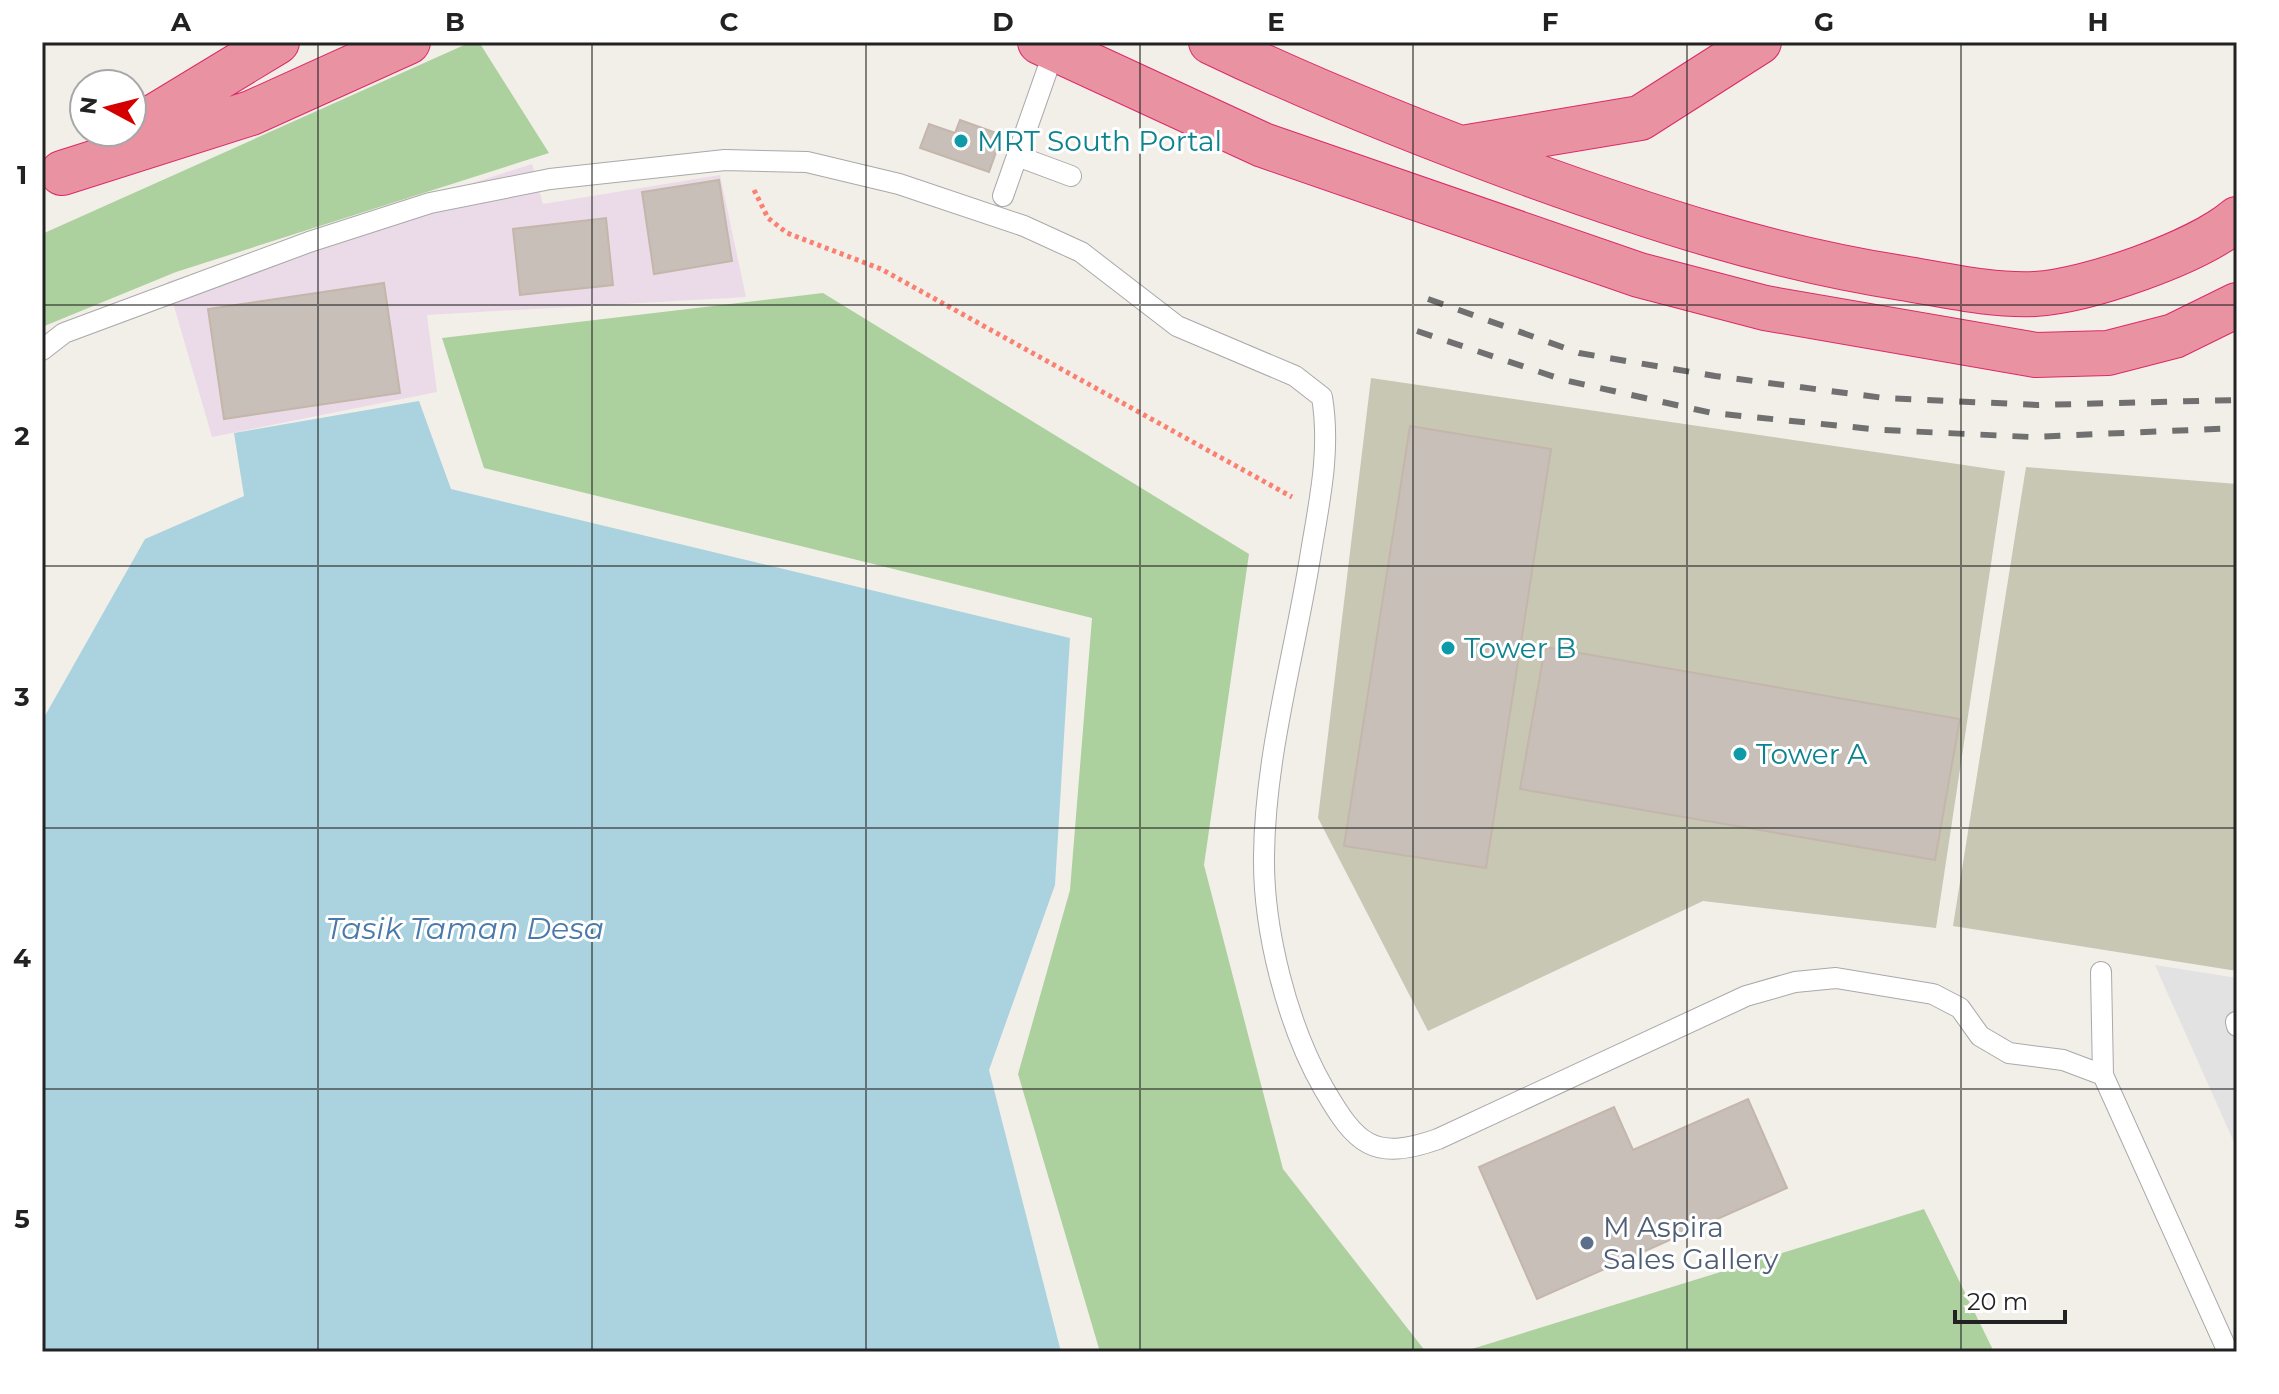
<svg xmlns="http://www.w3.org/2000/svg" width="2279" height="1394" viewBox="0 0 2279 1394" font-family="Montserrat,sans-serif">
<rect width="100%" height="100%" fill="#f2efe9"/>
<path fill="#ebdbe8" d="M532,164L543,204L720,175L746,297L427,315L437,392L212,437L167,282Z"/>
<path fill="#c7c7b4" d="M1371,378L2005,471L1936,928L1703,901L1428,1031L1318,818Z
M2026,467L2237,484V971L1953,926Z"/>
<path fill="#add19e" d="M471,42H479L549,153L176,272L42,327V234Z
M823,293L1249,554L1204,865L1283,1169L1426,1352H1100L1018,1074L1070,890L1092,618L484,468L442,338Z
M1924,1209L1994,1352H1462Z"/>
<path fill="#e2e2e2" d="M2155,965L2237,978V1149Z"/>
<path fill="#aad3df" d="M419,401L451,489L1070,638L1055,885L989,1070L1061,1352H42V721L145,539L244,496L234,433Z"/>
<path fill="#c7bfb8" stroke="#c4b6ab" stroke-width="2" d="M960,120L1002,135L989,172L920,148L929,124L955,133Z
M719,180L732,261L654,274L642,192Z
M606,218L613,285L520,295L513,229Z
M384,283L400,393L224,419L208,309Z
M1410,426L1551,449L1486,868L1344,846Z
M1545,647L1960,719L1935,860L1520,789Z
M1748,1099L1787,1188L1537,1299L1479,1167L1614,1107L1633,1150Z"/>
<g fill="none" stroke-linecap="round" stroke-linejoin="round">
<g stroke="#a9a9a9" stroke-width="22">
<path id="lane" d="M1017,156L1071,176
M1003,196L1055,48
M42,350L64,333L309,242L430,203L550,179L725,160L807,162L899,184L1024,226L1081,252L1177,326L1295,376L1322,397C1331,452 1319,503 1310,558C1294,657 1265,756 1264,856C1263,929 1287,1025 1324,1089C1356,1144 1373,1162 1438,1139L1746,996L1795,982L1836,978L1933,994L1960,1008L1980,1036L2009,1053L2063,1060L2103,1075
M2101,972L2103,1075L2228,1352
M2236,1022L2237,1026"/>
</g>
<g stroke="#dc2a67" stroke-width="46">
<path id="highway" d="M1040,42L1263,145L1639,275L1765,308L2036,355L2108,353L2174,336L2237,305
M1211,42C1313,91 1418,133 1524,172C1648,217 1772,258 1902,278C1945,285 1991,296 2035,294C2087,291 2197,253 2237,219
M132,130L277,42
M1462,148L1640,118L1759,42
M62,173L251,113L408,42"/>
</g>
<path stroke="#fa8072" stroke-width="5" stroke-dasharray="4 4" stroke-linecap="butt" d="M754,190L768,218L787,233L881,269L1292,497"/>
<use href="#lane" stroke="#fff" stroke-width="20"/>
<use href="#highway" stroke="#e892a2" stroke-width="44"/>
<path stroke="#707070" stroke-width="6" stroke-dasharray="16 16" stroke-linecap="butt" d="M1428,299L1579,353L1715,376L1884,398L2038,405L2237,400
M1417,331L1564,380L1712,413L1882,430L2031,437L2237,428"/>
</g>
<path fill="none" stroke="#222" stroke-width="2" stroke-opacity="0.55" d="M318,42V1352M592,42V1352M866,42V1352M1140,42V1352M1413,42V1352M1687,42V1352M1961,42V1352M42,305H2237M42,566H2237M42,828H2237M42,1089H2237"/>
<g fill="#0f9aa8" stroke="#fff" stroke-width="3">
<circle cx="961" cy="141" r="8"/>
<circle cx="1448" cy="648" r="8"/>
<circle cx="1740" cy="754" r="8"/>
</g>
<circle fill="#5c6f8a" stroke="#fff" stroke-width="3" cx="1587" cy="1243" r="8"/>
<g text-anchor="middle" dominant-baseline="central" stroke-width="6" stroke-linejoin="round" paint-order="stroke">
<g font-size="28" fill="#0d838f" stroke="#fff" text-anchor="start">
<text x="977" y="141">MRT South Portal</text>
<text x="1464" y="648">Tower B</text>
<text x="1756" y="754">Tower A</text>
</g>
<g font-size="28" fill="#4e5e75" stroke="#fff" text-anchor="start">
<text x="1603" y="1227">M Aspira<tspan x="1603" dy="32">Sales Gallery</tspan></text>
</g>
<g font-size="30" font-style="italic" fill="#4a7aab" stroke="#fff">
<text x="465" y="928">Tasik Taman Desa</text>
</g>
</g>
<rect width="2279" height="1394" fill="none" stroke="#ffffff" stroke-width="88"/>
<g transform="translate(108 108) rotate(277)"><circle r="38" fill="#ffffff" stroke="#a7a7a7" stroke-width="2"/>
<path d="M0-6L14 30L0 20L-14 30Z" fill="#d40000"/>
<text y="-12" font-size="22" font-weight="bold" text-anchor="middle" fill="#222222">N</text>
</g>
<path d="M1955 1310v12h110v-12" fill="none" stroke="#222222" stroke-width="4"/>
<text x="1967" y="1310" font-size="24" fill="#222222" stroke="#ffffff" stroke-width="6" paint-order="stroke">20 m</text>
<rect x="44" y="44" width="2191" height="1306" fill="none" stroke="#222" stroke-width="3"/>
<g font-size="26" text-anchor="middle" font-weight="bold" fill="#222">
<text x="181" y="31">A</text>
<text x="455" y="31">B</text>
<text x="729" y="31">C</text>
<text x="1003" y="31">D</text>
<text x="1276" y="31">E</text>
<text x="1550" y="31">F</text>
<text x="1824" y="31">G</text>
<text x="2098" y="31">H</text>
<text x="22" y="184">1</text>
<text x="22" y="445">2</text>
<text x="22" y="706">3</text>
<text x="22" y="967">4</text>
<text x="22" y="1228">5</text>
</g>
</svg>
